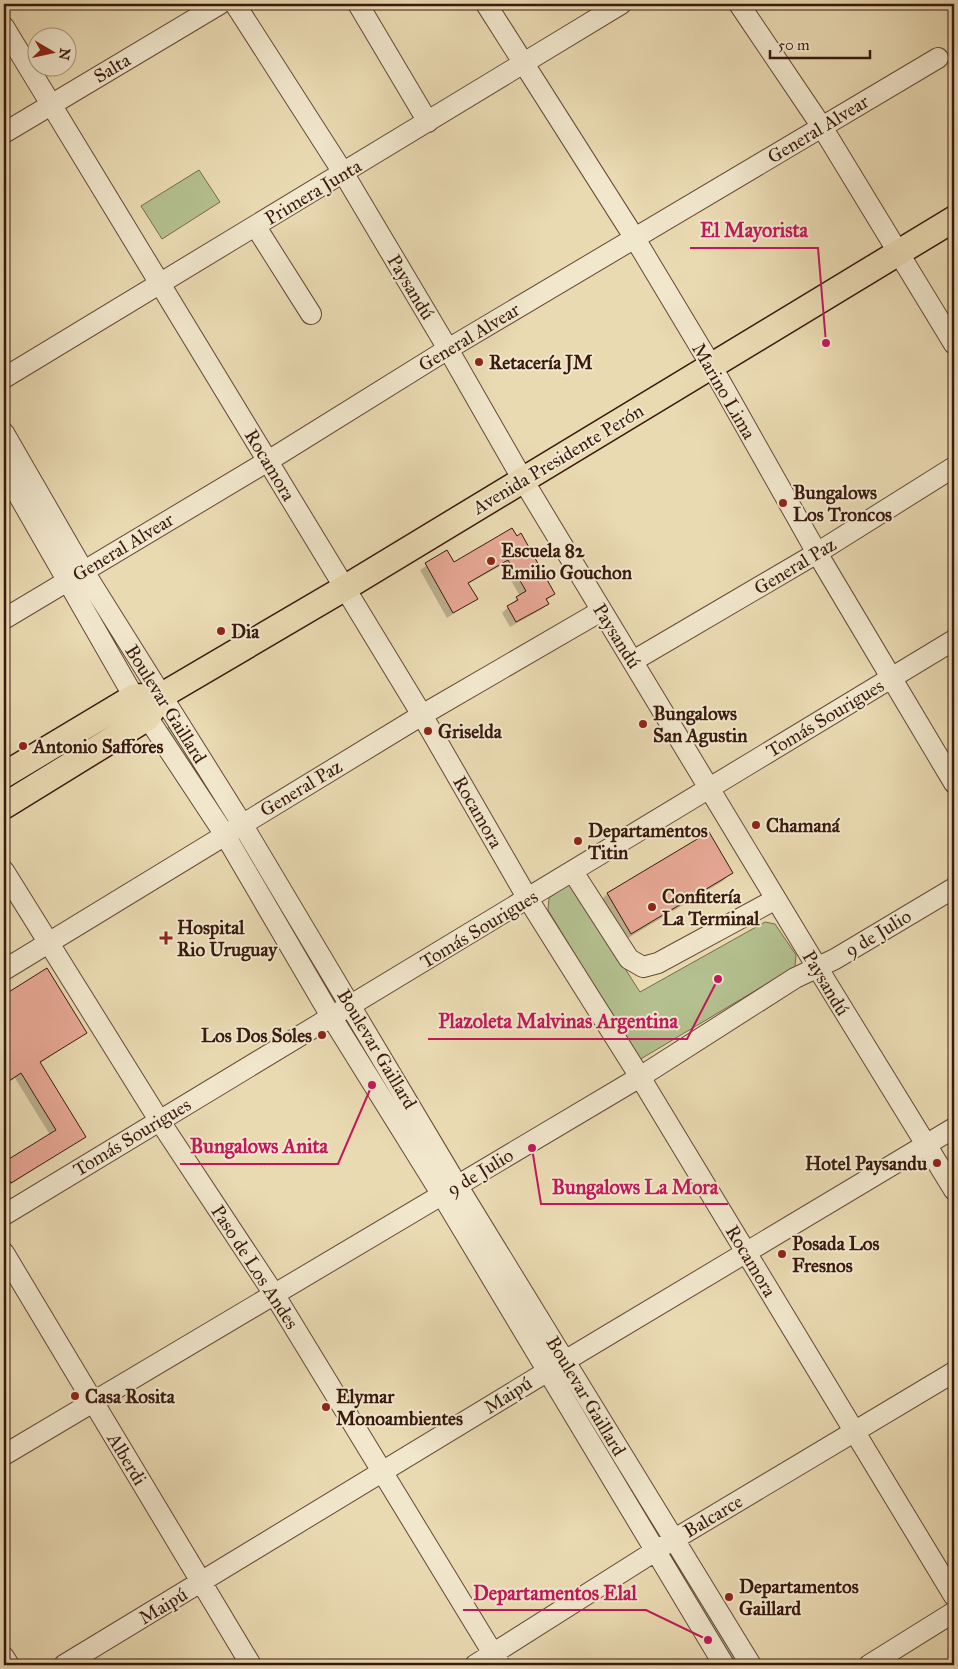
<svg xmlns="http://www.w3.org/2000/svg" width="958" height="1669" viewBox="0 0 958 1669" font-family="'IM FELL Great Primer',serif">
<rect width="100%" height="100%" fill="#eadab2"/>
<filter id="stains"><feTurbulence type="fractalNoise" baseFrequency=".004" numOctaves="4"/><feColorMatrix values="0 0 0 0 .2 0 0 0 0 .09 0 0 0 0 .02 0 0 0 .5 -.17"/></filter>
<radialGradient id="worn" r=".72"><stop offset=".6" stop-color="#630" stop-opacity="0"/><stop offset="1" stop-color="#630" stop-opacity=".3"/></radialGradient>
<path fill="#b4c08f" stroke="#766c4e" d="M199,170L220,202L162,239L141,206Z
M172,726L229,815L220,820L162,731Z
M570,883L640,992L765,922L775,924L796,955L795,967L639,1060L548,910L549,898Z
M679,1561L743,1665H730L669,1566Z"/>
<path fill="#0003" d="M512,530L554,594L546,601L547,604L542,609L510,627L502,613L520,596L502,565L468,584L476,598L447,618L420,570L447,552L454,564Z
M708,834L731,873L723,881L623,941L599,902L607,894Z
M47,970L85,1033L39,1064L84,1137L5,1188L4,1163L50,1135L15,1078L4,1085V996Z"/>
<path fill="#e7a895" stroke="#39190e" d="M512,528L517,536L521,533L555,594L546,599L549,604L516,622L507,606L518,600L516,597L526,591L508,560L468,583L478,599L453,613L425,563L447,550L454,562Z
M709,832L733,873L631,934L607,893Z
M47,968L87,1033L40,1062L86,1137L11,1183L4,1171V1162L56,1130L21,1073L9,1081L4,1072V995Z"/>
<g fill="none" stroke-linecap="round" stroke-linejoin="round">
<g stroke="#654937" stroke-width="22">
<path id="minor" d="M235,4L344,174L448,349L523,480L817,967L954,1190
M358,4L428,122
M486,4L634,237L712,367L817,553L954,783
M739,4L822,127L954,344
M4,27L422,715L528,899L640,1077L954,1596
M4,133L220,4
M256,227L311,314
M4,378L621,4
M4,433L83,570L242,824L457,1185L751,1665
M4,470L134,697L225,835L332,1018L442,1195L724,1665
M4,619L268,461L448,349L938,58
M633,661L817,553L954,467
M4,871L159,1120L274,1294L500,1665
M573,872L629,959L643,967L658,963L776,899
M4,970L422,715L601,611
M4,1215L954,640
M4,1253L251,1665
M4,1455L640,1077L795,978L835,959L954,888
M4,1657L9,1665
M64,1665L548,1371L954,1128
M475,1665L663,1546L954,1372
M869,1665L954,1612"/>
</g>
<g stroke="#39190e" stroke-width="28">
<path id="major" d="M4,775L134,697L161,696
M4,806L147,718L161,696L343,589L954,219"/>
</g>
<use href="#minor" stroke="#f1e7cd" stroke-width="20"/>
<use href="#major" stroke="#eadab2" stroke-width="25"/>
</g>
<g fill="#8f2418" stroke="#f1e7cd" stroke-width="2">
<circle cx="479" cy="362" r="5"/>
<circle cx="783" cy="503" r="5"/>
<circle cx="491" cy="561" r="5"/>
<circle cx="221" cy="631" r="5"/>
<circle cx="643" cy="724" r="5"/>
<circle cx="428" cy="731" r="5"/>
<circle cx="23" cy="746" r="5"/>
<circle cx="756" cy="825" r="5"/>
<circle cx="578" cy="841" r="5"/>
<circle cx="652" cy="907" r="5"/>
<path d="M163.5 930.5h5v5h5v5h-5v5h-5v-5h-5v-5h5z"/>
<circle cx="322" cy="1035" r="5"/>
<circle cx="937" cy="1163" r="5"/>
<circle cx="782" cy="1254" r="5"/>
<circle cx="75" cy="1396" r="5"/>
<circle cx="326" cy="1407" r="5"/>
<circle cx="729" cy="1597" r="5"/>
</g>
<g text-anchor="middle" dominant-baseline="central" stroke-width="4" stroke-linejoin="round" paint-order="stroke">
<g font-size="19" fill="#39190e" stroke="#f1e7cd">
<text transform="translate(112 68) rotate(-31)">Salta</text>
<text transform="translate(818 129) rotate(-31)">General Alvear</text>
<text transform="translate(313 192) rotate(-31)">Primera Junta</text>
<text transform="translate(411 287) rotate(59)">Paysandú</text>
<text transform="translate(469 337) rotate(-31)">General Alvear</text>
<text transform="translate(724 391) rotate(60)">Marino Lima</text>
<text transform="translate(558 459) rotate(-31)">Avenida Presidente Perón</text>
<text transform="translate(270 465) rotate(59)">Rocamora</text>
<text transform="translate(123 547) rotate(-31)">General Alvear</text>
<text transform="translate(795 566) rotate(-31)">General Paz</text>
<text transform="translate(617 636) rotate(58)">Paysandú</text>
<text transform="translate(166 704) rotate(58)">Boulevar Gaillard</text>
<text transform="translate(825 718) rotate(-31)">Tomás Sourigues</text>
<text transform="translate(301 788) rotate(-31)">General Paz</text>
<text transform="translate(478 812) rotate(60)">Rocamora</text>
<text transform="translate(479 929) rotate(-31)">Tomás Sourigues</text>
<text transform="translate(878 933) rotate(-31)">9 de Julio</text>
<text transform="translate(826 983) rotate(59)">Paysandú</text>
<text transform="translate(377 1049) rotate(59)">Boulevar Gaillard</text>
<text transform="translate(132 1137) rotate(-31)">Tomás Sourigues</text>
<text transform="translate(480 1172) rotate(-31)">9 de Julio</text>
<text transform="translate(751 1261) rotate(59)">Rocamora</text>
<text transform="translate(255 1267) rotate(57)">Paso de Los Andes</text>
<text transform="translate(508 1395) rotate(-32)">Maipú</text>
<text transform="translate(586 1396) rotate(59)">Boulevar Gaillard</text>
<text transform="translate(127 1459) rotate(59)">Alberdi</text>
<text transform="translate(713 1516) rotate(-31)">Balcarce</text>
<text transform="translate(163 1606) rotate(-31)">Maipú</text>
</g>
<g font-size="19" font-weight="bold" fill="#39190e" stroke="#f1e7cd" text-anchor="start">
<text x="489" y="362">Retacería JM</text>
<text x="793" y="492">Bungalows<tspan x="793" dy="22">Los Troncos</tspan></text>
<text x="501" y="550">Escuela 82<tspan x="501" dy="22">Emilio Gouchon</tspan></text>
<text x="231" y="631">Dia</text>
<text x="653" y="713">Bungalows<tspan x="653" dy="22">San Agustin</tspan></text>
<text x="438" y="731">Griselda</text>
<text x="33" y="746">Antonio Saffores</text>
<text x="766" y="825">Chamaná</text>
<text x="588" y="830">Departamentos<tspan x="588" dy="22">Titin</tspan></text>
<text x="662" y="896">Confitería<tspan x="662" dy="22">La Terminal</tspan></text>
<text x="177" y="927">Hospital<tspan x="177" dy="22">Rio Uruguay</tspan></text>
<text x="312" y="1035" text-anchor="end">Los Dos Soles</text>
<text x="927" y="1163" text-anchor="end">Hotel Paysandu</text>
<text x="792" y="1243">Posada Los<tspan x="792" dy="22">Fresnos</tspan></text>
<text x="85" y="1396">Casa Rosita</text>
<text x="336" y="1396">Elymar<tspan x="336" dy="22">Monoambientes</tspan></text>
<text x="739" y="1586">Departamentos<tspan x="739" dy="22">Gaillard</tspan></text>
</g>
</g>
<path fill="none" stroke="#c2185b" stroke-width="2" d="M826 343L818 248H690M718 979L687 1039H428M372 1085L338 1164H180M532 1148L541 1204H728M708 1640L646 1610H463"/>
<g fill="#c2185b" stroke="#f1e7cd" stroke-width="2">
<circle cx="826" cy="343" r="5"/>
<circle cx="718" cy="979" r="5"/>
<circle cx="372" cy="1085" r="5"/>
<circle cx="532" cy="1148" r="5"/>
<circle cx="708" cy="1640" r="5"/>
</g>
<g font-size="20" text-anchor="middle" font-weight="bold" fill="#c2185b" stroke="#f1e7cd" stroke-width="4" stroke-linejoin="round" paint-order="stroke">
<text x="754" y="237">El Mayorista</text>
<text x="558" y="1028">Plazoleta Malvinas Argentina</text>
<text x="259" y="1153">Bungalows Anita</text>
<text x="635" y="1194">Bungalows La Mora</text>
<text x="555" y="1600">Departamentos Elal</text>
</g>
<rect width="958" height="1669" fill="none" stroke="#eadab2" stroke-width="20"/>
<rect x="5" y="5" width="948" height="1659" fill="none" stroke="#39190e" stroke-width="2.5"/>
<rect x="10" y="10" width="938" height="1649" fill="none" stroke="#39190e"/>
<g transform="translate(52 52) rotate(99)"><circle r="24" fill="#f1e7cd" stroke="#a79581"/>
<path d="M0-4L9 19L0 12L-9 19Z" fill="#8f2418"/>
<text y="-8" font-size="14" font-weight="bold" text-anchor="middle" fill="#39190e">N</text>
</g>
<path d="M770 50v8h100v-8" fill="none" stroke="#39190e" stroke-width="2.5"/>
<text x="778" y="50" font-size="15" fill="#39190e" stroke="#f1e7cd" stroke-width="4" paint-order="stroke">50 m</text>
<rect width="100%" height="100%" filter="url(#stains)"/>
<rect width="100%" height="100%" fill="url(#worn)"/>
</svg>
